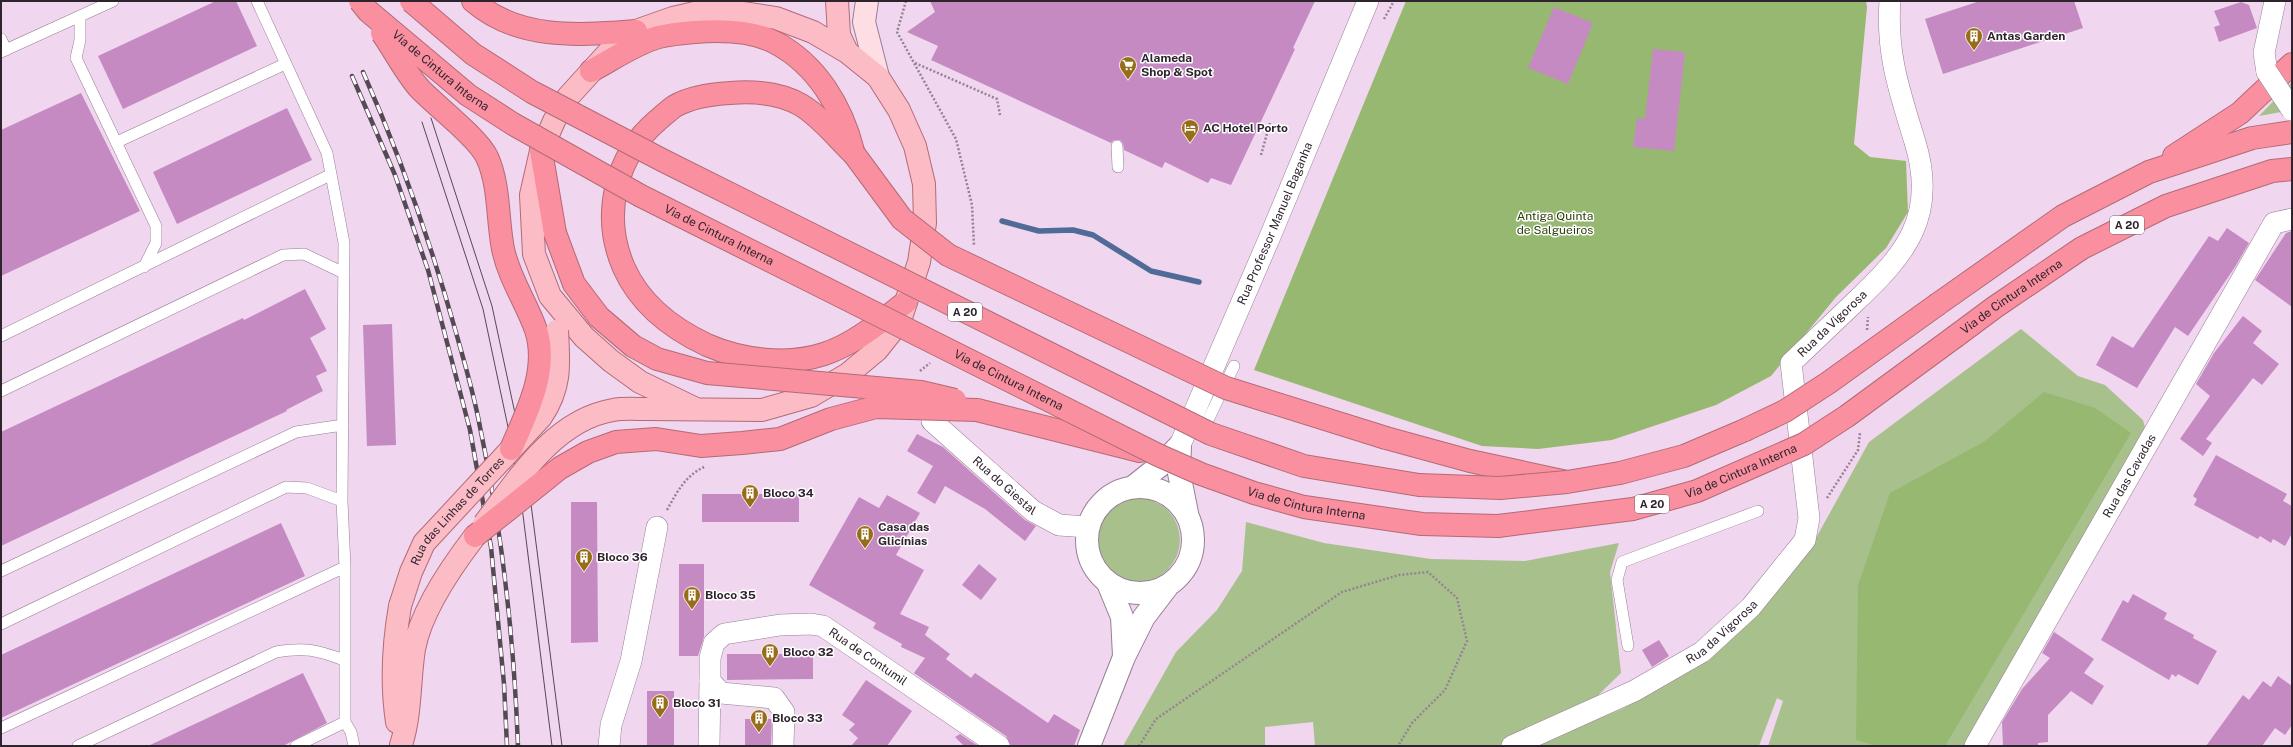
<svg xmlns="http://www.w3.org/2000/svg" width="2293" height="747" viewBox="0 0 2293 747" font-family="'Public Sans',sans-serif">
<rect width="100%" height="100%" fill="#f0d6ee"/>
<path fill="#a8c18c" d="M2292,82V110L2259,116Z
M2021,329L2078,376L2105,385L2143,420L2148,439L1967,746H1768L1783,701L1777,698L1759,746H1530L1622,709L1707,660L1811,547L1869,442Z
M1096 540a42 42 0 1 1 84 0a42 42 0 1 1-84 0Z
M1246,522L1324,543L1431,559L1525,561L1619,543L1610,572L1621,673L1586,707L1498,746H1315L1313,722L1265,727V746H1123L1176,652L1217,610L1242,571Z"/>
<path fill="#97b870" d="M1406,1H1866L1867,7L1854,144L1870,157L1906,161L1908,212L1886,248L1836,297L1771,376L1716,405L1612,440L1538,449L1482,446L1254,370Z
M2044,392L2095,408L2131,433L1945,746H1876L1856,740L1858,585L1890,493L1985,441Z"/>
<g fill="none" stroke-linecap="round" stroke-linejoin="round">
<path stroke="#506b98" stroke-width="5.5" d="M1002,221L1039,231L1073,230L1093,235L1151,271L1199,282"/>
</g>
<path fill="#c68ac3" d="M216,1H236L257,46L123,109L98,56Z
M930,1H1315L1293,48L1295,49L1231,185L1211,178L1208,183L1165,162L1162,168L1124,150L1123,143L1120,140H1114L1111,143L931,60L938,46L907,32L935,12Z
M1980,1H2074L2083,28L1943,74L1925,19Z
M2241,2L2249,5L2257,28L2219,42L2214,27L2220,25L2214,11Z
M1554,7L1593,23L1568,84L1528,68Z
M1653,49L1685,52L1674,151L1633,147L1637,118L1645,119Z
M81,93L140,211L1,276V130Z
M287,108L312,160L177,224L153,172Z
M2227,228L2249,243L2235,267L2188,336L2175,327L2137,388L2096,365L2112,336L2133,348L2209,236L2218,241Z
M2292,231V307L2255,280L2286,233Z
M305,289L326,329L310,338L327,371L316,376L323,391L286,410L287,411L1,546V432L243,318L244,320Z
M2243,316L2262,331L2253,343L2279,364L2262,385L2253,378L2206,439L2212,443L2203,456L2180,439L2210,396L2196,384L2214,353Z
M392,324L396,445L367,446L363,325Z
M917,434L943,447L1025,520L1036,526L1025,541L985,509L945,486L935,504L917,493L933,466L907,451Z
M2216,455L2287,494L2283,501L2292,506V533L2285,546L2273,539L2271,543L2260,536L2258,539L2194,505L2197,499L2193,496Z
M702,494H799V522H702Z
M887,495L920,513L896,555L924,570L900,614L929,627L925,635L950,654L946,659L971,678L975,673L1048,723L1054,714L1080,730L1074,746H1011L1006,736L914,673L925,658L901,647L902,644L873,628L876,623L809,585L859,497L879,508Z
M571,502H597L598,642L571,643Z
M281,523L305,576L1,718V655Z
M679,564H704V637L698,656H679Z
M979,564L997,579L981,600L962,585Z
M2133,594L2167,613L2164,619L2194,635L2193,638L2217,651L2198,685L2178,674L2176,677L2172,674L2169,680L2101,640L2123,600L2128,603Z
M2054,632L2094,659L2084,673L2104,686L2092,705L2071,691L2048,715V742L2038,743V746H2003L2002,722L2022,689L2050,658L2042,653Z
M1659,640L1669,656L1652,667L1642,650Z
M727,654H813V679L727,680Z
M303,673L327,723L283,746H148Z
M2278,676L2292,686V725L2285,735L2275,728L2262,746H2206L2243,695L2249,700L2263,681L2271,687Z
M866,680L912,711L887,746H851L858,738L849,730L855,724L842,715Z
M647,691H674V746H647Z
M745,719H772L771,746H745Z
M960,734L978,746H964L955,737Z"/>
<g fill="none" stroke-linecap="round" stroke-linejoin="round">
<g stroke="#977f95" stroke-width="12">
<path id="service" d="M257,1L327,153L344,243L342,501L345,567V722L351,732L354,746
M80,17V40L76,58L156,226V243L144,267
M1,39L6,50
M1,52L113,1
M117,142L285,64
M1117,146L1118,167
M1,336L330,175
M1,391L283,255L304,254L344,273
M1196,429L1208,420L1234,366
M1,571L296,432L343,425
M1,624L286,487L307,488L342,501
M1628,646L1617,580L1622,562L1758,511
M1,728L345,567
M78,746L276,652C305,647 317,650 344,660
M296,746L345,722"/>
</g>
<g stroke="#977f95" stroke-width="22">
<g id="minor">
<path d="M2267,72L2264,53L2275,1"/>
<path id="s1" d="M932,421L1033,511L1059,525L1088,527"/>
<path id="s2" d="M1180,445L1269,239L1368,1"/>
<path d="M609,746L611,725L631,661L657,527"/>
<path d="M709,746L710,681"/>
<path id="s3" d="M783,746L784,712L774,698L721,693L710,681V658L714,643L724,634L780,625L811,624L823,626L999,746"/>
<path id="s4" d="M1512,746L1634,691L1702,652L1751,607L1805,540L1809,518L1791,363C1812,343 1833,323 1854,303C1905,255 1938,217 1915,142C1900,93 1886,54 1890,1"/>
<path id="s5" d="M1975,746L2274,223L2292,219"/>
</g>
</g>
<g stroke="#977f95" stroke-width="24">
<path id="tertiary" d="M1180,445L1179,473L1187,513
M1087 540a53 53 0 1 1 106 0a53 53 0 1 1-106 0Z
M1133,487L1162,464L1179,446
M1108,583L1122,617L1124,656
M1089,746L1124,657L1144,617L1167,587"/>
</g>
<g stroke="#977f95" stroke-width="24">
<path id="secondary" d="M867,1L864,22L878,77"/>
</g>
<g stroke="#b36a77" stroke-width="24">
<path id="primary" d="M837,1L839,35L847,52
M647,409L762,410L811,396L848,374L877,350L900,321L906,302L919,262L925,223L924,184L915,146L899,110L878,77L847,52L813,32L776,18L737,12H699L673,18L636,31L617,43L568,97L554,121L541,151L531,195L534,254L550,296L584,337L611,361L640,382L696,409
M397,722C391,682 393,646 400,606
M401,745C411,714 409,681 414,649C421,611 452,566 475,536"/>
</g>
<g stroke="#b36a77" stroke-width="24">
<g id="motorway">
<path d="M473,1C519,41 580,35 636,31"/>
<path d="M591,71C612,60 636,43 659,37C671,34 683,33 695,32C721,30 752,30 776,43C817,65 842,107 853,151"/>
<path d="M541,151L555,233"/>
<path d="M854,154C837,138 821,117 801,105C780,93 754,91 730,93C712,94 691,97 675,106C669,110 663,116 658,120C615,156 601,216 624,268C640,304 673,329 707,345C741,360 788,366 824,354C855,344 881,321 906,302"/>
<path d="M2174,156L2240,113L2292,64"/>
<path d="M1938,304L2063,216L2149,172L2252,138L2292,132"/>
<path id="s6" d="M1956,336L1995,307L2082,248L2166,206L2272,171L2292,169"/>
<path d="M977,410L1140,451"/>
<path d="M1386,438L1470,461L1567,482L1620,473L1684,456L1745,430"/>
</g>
</g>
<path stroke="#958394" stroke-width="2.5" stroke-dasharray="2 2" stroke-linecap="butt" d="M906,1L897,32L956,139L972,205L974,246
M1384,19L1394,1
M915,63L997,99L1000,115
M1261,155L1270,123
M1867,330L1868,317
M920,371L930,363
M1827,498L1858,450L1860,433
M667,510C677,492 685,476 704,467
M1139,746L1156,719L1342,592L1399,575L1428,572L1457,598L1467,641L1445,690L1412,723L1398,746"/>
<use href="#service" stroke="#fff" stroke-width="11"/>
<use href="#minor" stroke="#fff" stroke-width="21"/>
<use href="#tertiary" stroke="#fff" stroke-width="22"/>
<use href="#secondary" stroke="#fedee2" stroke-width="22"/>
<use href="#primary" stroke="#fcbcc5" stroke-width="22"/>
<use href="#motorway" stroke="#fa909f" stroke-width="22"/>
<path stroke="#564956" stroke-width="1" d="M431,118L492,306L526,465L562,746
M422,122L483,309L508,427L523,515L552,746"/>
<g stroke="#564956" stroke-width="4.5">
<path id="rail" d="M363,72C400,155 430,241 455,329C464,361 474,394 480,427C502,531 514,639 518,746
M352,76L395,175L428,270L470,430L491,547L504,684L507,746"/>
</g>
<use href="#rail" stroke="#fff" stroke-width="3" stroke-dasharray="9" stroke-linecap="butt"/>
<g stroke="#977f95" stroke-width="22" stroke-linecap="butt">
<path id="minor-bridge" d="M2267,72L2292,110"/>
</g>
<g stroke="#b36a77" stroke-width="24" stroke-linecap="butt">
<g id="primary-bridge">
<path d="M484,524C517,480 554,420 613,410C623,408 636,409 647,409"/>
<path id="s7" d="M400,606L411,572L424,543L541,417C561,388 559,365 557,331"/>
</g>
</g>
<g stroke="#b36a77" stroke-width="24" stroke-linecap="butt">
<g id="motorway-bridge">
<path id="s8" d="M360,1L368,11L468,95L513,124L641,196L1158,455L1201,474L1254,493L1304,507L1422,524L1498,526L1633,509L1697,491L1804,444L1847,416L1956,336"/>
<path d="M411,1L473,54L532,92L664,161L1211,434L1304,466L1419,485L1500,488L1567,482"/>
<path d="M382,33C394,50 405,72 419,88C436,106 477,137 487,157C500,186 497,218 503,249C509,278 526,302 536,330C549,370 527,412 511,449"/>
<path d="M854,154L902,219L948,255L1226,388L1386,438"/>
<path d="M555,233L574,284L599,317L633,346L657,359L707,373L921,392L955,400"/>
<path d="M1745,430L1785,411L1828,383L1938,304"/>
<path d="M475,536L560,468L588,452L616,442L656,439L701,446L742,443L780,439L831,419L876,407L977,410"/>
</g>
</g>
<use href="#minor-bridge" stroke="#fff" stroke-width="21"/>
<use href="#primary-bridge" stroke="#fcbcc5" stroke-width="22"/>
<use href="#motorway-bridge" stroke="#fa909f" stroke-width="22"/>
</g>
<defs>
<g id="building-pin" transform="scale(0.9)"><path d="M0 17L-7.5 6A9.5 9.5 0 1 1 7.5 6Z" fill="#986d1a" stroke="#fff"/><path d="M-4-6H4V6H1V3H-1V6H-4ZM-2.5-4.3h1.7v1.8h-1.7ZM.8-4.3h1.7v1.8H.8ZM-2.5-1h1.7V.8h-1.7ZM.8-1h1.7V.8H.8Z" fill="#fff"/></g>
<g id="supermarket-pin" transform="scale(0.9)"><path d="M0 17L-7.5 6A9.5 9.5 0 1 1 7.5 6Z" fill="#986d1a" stroke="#fff"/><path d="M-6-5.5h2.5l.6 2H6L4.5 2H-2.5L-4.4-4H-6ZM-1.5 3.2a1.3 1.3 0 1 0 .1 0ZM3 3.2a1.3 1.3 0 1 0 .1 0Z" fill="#fff"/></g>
<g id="hotel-pin" transform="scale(0.9)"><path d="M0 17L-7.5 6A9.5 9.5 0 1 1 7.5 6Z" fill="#986d1a" stroke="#fff"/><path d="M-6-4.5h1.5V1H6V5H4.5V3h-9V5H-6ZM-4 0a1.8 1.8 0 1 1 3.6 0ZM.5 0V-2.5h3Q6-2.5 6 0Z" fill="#fff"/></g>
</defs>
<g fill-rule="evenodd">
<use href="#building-pin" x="1974" y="36"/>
<use href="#supermarket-pin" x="1128" y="65"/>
<use href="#hotel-pin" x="1190" y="128"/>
<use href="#building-pin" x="750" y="493"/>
<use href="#building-pin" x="865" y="534"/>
<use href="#building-pin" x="584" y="557"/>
<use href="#building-pin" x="692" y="595"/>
<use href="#building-pin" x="770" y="652"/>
<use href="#building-pin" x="660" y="703"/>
<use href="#building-pin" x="759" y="718"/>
</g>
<g text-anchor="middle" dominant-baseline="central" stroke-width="3" stroke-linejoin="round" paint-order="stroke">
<g fill="#fff" stroke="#6d666d" stroke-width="1">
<rect x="2110" y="216" width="34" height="18" rx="3"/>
<rect x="948" y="303" width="34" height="18" rx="3"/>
<rect x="1635" y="495" width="34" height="18" rx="3"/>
</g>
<g font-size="11" font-weight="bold" fill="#2e242e">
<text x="2127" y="225">A 20</text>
<text x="965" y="312">A 20</text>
<text x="1652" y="504">A 20</text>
</g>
<g font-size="12" font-weight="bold" fill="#2e242e" stroke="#fff" text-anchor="start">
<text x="1987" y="36">Antas Garden</text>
<text x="1141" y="58">Alameda<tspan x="1141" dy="14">Shop &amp; Spot</tspan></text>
<text x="1203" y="128">AC Hotel Porto</text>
<text x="763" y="493">Bloco 34</text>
<text x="878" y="527">Casa das<tspan x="878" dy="14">Glicínias</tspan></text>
<text x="597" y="557">Bloco 36</text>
<text x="705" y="595">Bloco 35</text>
<text x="783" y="652">Bloco 32</text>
<text x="673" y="703">Bloco 31</text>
<text x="772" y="718">Bloco 33</text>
</g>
<g font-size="12" fill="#2e242e" stroke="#fff">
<text stroke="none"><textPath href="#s8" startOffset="107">Via de Cintura Interna</textPath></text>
<text stroke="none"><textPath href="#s2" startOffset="241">Rua Professor Manuel Baganha</textPath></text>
<text stroke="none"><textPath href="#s8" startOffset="431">Via de Cintura Interna</textPath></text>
<text stroke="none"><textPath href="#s6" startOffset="68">Via de Cintura Interna</textPath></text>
<text stroke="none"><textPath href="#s4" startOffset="600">Rua da Vigorosa</textPath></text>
<text stroke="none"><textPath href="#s8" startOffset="755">Via de Cintura Interna</textPath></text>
<text stroke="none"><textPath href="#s8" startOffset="1523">Via de Cintura Interna</textPath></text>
<text stroke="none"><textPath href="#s5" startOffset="311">Rua das Cavadas</textPath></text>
<text stroke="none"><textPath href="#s1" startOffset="97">Rua do Giestal</textPath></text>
<text stroke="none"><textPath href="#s8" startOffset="1079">Via de Cintura Interna</textPath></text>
<text stroke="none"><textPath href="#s7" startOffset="113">Rua das Linhas de Torres</textPath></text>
<text stroke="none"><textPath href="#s4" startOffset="240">Rua da Vigorosa</textPath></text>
<text stroke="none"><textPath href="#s3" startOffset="327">Rua de Contumil</textPath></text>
</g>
<g font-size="12" fill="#2a3f09" stroke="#fff">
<text x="1555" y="216">Antiga Quinta<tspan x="1555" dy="14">de Salgueiros</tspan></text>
</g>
</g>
<rect width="2293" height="747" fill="none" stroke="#2e242e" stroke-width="4"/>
</svg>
